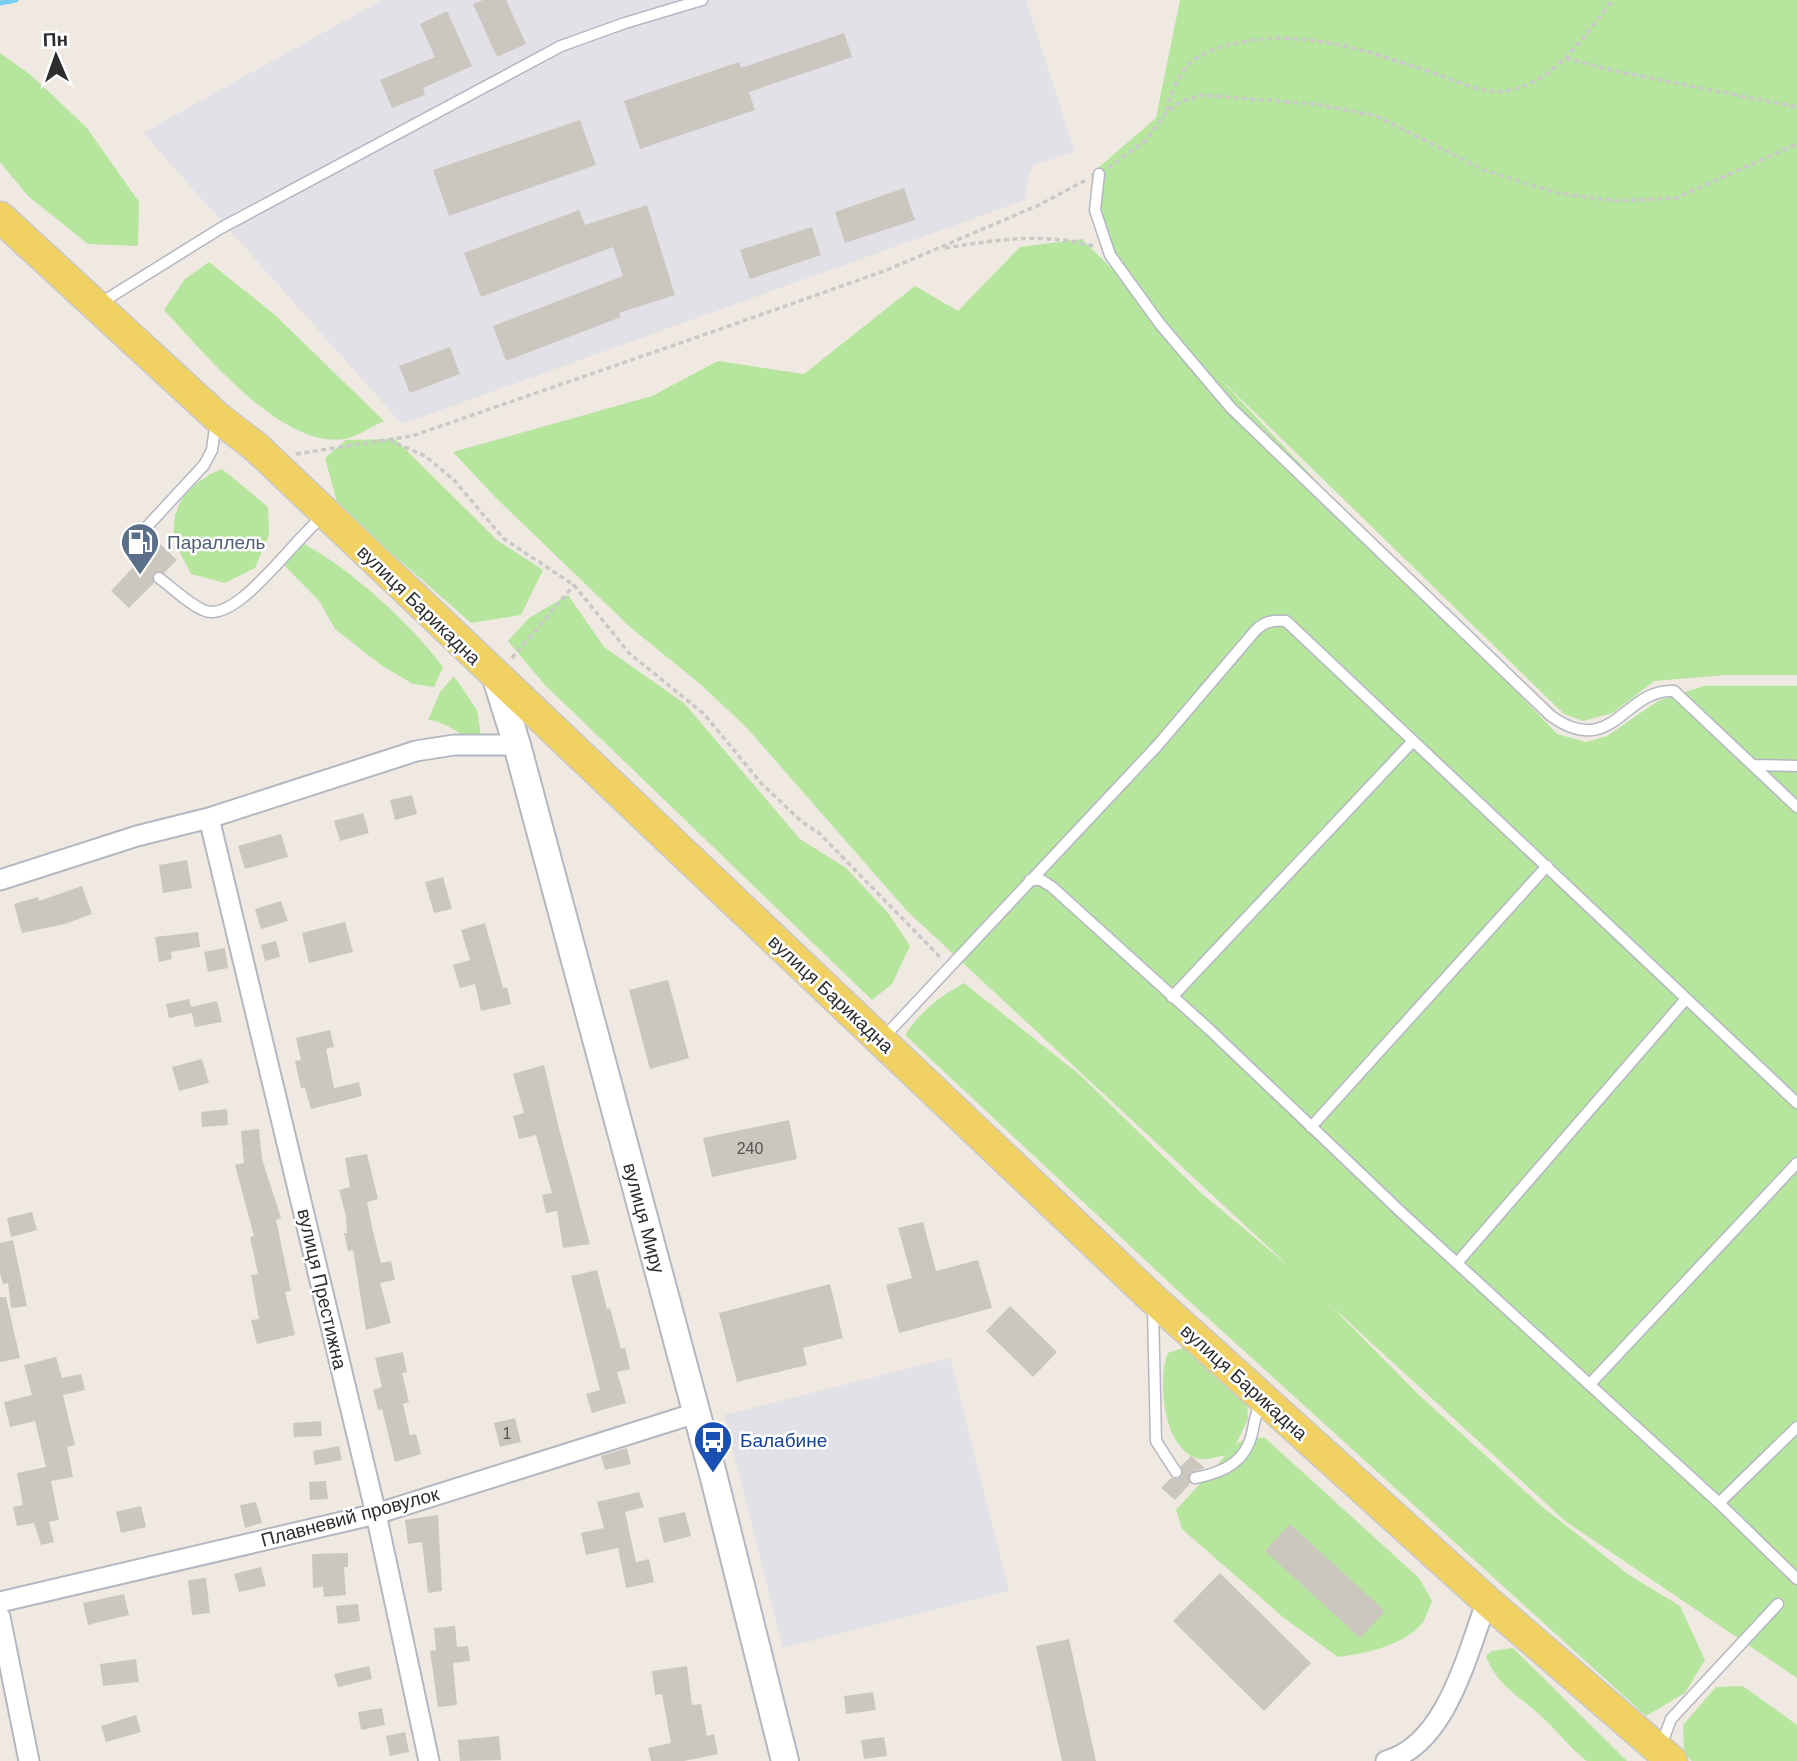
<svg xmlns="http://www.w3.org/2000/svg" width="1797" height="1761" viewBox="0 0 1797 1761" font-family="Arial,sans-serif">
<rect width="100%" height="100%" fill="#efe9e1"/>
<path fill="#e3e1e8" d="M382,0H1026L1075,152L1034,165L1028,176L1025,200L402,424L143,133Z
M950,1358L1009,1591L783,1648L724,1415Z"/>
<path fill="#b6e59e" d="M1180,0H1797V675H1725L1654,681L1613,713L1583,721L1564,714L1215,374L1557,734L1586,742L1607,736L1658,701L1704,686H1797V1678L1565,1521L1327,1302L1419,1395L1540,1505L1629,1575L1680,1606L1705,1660L1685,1693L1646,1716L1176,1289L905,1035C921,1011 939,997 964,983L1080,1075L1200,1192L1292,1269L907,911L746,727L699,683L630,627L497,499L453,452L652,396L718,361L804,374L915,286L958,311L1020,247L1082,239L1185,342L1107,260L1091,174L1156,118Z
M0,53L32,76L87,128L139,202L138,246L88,244L28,196L0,162Z
M209,262L275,315L384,421C372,426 357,437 344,439C281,449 203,351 164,310L185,279Z
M395,439L497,540L543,570L521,615L471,623L338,506L325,458L346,440Z
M222,469L268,507L269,535L255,568L225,583L191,574C186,563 175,547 174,534C171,502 194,480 222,469Z
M304,544C350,568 412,625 443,667L434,687L413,684L381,665L335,629L319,601L283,564Z
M568,595L604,647L684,703L800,839L846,868L889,914L910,946L892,984L872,1000L544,684L508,641L529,618Z
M454,676L477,710L482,743C468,743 451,722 428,720L440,692Z
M1185,1347L1247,1405L1248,1419L1236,1444L1249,1437L1265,1438L1419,1578L1432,1601C1428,1609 1426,1620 1420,1626C1398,1647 1366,1653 1338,1657L1284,1618L1182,1529L1176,1510L1226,1455C1215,1457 1205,1462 1194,1457C1163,1445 1157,1378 1168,1353Z
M1513,1648L1627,1761H1587C1571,1749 1559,1733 1544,1719C1522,1697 1497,1687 1486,1656L1492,1651Z
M1743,1686L1797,1725V1761H1692L1684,1754L1683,1725L1716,1687Z"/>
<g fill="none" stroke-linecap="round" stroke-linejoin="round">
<path stroke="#75cff0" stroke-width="5" d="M0,3L16,0"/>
</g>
<path fill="#cbc7bf" d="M483,0H506L526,44L497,57L473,4Z
M447,11L472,66L423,88L425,95L392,108L380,80L435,57L420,24Z
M844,33L852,57L749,92L755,110L640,149L624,101L739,62L741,68Z
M580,120L596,165L449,216L433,170Z
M904,188L915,220L845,243L835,212Z
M647,205L675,295L619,313L621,317L506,361L493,326L623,276L613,247L481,297L464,253L579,210L585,225Z
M812,227L821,255L750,279L740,250Z
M450,347L460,374L410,393L399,366Z
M158,542L177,560L164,573H154V583L129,608L111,591L136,564H146L147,553Z
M412,795L417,814L395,820L390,800Z
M363,813L369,833L340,841L334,821Z
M281,834L288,857L245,869L238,846Z
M187,860L192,888L163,893L159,865Z
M443,877L452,909L434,913L425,882Z
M82,886L92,914L65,924L22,933L14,904L38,897L39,901Z
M281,901L288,921L261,929L255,909Z
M345,922L353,952L309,963L302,933Z
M485,923L503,988L507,987L511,1004L481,1011L475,984L460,988L453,965L470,960L461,930Z
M198,932L200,947L171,952L172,959L159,962L155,937Z
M276,941L280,957L265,961L261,945Z
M225,948L228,968L208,972L204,952Z
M668,980L689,1058L650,1069L629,990Z
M189,999L191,1007L217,1001L222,1022L195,1027L192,1013L169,1018L166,1004Z
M330,1030L334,1047L326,1049L334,1088L359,1082L362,1096L311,1109L305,1088H301L295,1061L301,1060L296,1038Z
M202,1059L209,1083L179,1091L172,1067Z
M544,1065L559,1129L590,1244L563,1248L557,1211L546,1213L542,1195L552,1193L536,1135L519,1139L513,1116L524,1113L513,1074Z
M227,1109L228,1125L202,1127L201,1112Z
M789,1120L797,1159L712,1177L703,1138Z
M259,1129L262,1159L281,1218L276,1220L291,1291L285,1292L295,1335L257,1344L251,1320L259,1319L251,1275L258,1274L250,1237L254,1236L235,1165L244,1163L241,1131Z
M367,1154L378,1199L367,1202L372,1227L381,1263L391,1261L395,1280L380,1283L391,1323L366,1330L353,1250L348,1251L344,1233H347L346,1216L339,1190L350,1187L345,1158Z
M32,1212L37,1230L11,1237L7,1218Z
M923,1222L936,1271L978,1260L992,1308L899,1333L886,1285L912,1278L898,1228Z
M13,1240L27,1306L11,1308L8,1283L3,1284L0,1273V1243Z
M597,1270L607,1309L610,1308L621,1349L625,1348L630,1369L617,1372L626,1403L592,1413L586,1394L600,1390L571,1276Z
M830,1284L843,1338L803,1348L807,1365L737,1382L719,1313Z
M0,1297H6L20,1358L0,1362Z
M1010,1306L1057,1352L1033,1377L986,1331Z
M403,1352L407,1372L402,1373L409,1402L403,1404L410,1435L416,1434L421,1454L395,1462L382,1409L378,1410L373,1390L382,1387L375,1358Z
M56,1357L62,1378L81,1374L85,1390L63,1395L75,1445L67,1447L73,1477L51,1481L59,1520L49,1522L54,1542L41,1545L34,1523L17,1526L13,1507L23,1505L17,1473L46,1467L35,1421L10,1427L4,1402L32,1395L24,1365Z
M515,1418L521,1442L500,1447L494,1423Z
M321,1421L322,1436L294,1437L293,1423Z
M339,1446L342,1460L315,1465L313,1451Z
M627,1448L631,1464L605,1470L601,1456Z
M1191,1456L1205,1468L1190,1473V1484L1175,1500L1161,1488L1171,1478L1177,1479L1182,1476L1181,1466Z
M326,1481L328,1499L310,1500L309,1482Z
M639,1492L644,1507L625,1512L636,1562L649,1559L654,1582L626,1588L618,1548L586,1555L581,1533L604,1528L597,1502Z
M256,1502L262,1523L245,1528L240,1505Z
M141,1506L146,1527L121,1533L116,1512Z
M685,1512L691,1536L664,1543L658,1518Z
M438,1515L442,1591L428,1593L422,1542L408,1544L405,1520Z
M1290,1524L1385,1611L1360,1638L1265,1551Z
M348,1553V1567H344L346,1595L324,1597L323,1587L313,1588L312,1554Z
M261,1567L266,1586L239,1592L234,1574Z
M1220,1573L1311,1663L1264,1711L1173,1621Z
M206,1578L210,1613L192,1615L188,1580Z
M124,1594L129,1615L88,1625L83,1603Z
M358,1604L360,1621L338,1624L336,1606Z
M455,1626L457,1647L468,1646L470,1661L453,1663L457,1705L438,1707L430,1651L436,1650L434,1628Z
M1069,1639L1096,1761H1062L1036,1646Z
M136,1659L139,1682L103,1686L100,1664Z
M369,1666L372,1679L338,1687L334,1674Z
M687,1666L692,1705L701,1704L707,1736L714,1734L718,1754L684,1761H651L648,1748L671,1743L662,1694L655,1695L652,1671Z
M873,1692L876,1710L846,1714L844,1696Z
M382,1708L385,1725L361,1730L358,1712Z
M136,1715L141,1732L106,1742L101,1726Z
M405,1732L409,1752L390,1756L386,1736Z
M499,1736L501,1760L460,1761L458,1740Z
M884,1737L887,1756L864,1759L861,1740Z"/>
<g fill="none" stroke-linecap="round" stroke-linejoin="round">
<g stroke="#b4b7c1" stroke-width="13">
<path id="lane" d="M1099,174L1095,210L1110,255L1160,324L1231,408L1551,716C1613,760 1624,688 1674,691L1797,807
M99,304L221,228L561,46L625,23L702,0
M141,559L138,543L143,531L204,465L212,450L216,421
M159,578C173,588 187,603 203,610C236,627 297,534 325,515
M1754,765L1797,766
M1030,880H1041L1052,887L1210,1030L1402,1213L1719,1503L1797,1579
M1172,997L1413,741
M884,1037L1157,746L1255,631C1265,621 1272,620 1286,621L1797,1103
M1311,1127L1547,866
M1457,1263L1685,1000
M1153,1309L1156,1441L1176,1472
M1590,1384L1797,1163
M1195,1478C1216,1474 1240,1466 1249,1443C1255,1429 1253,1415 1262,1401
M1719,1503L1797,1427
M1661,1746L1671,1719L1778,1604"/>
</g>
<g stroke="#b4b7c1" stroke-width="23">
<path id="street" d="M209,818L376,1514L429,1761
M0,880L137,836L209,818L416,751L454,745H517
M0,1602L376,1514L696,1413
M0,1617L29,1761
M1386,1761C1447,1744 1467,1653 1487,1601"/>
</g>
<g stroke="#b4b7c1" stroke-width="30">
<path id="secondary" d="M496,678L517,745L713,1474L785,1761"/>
</g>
<g stroke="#c9c9c9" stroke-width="33">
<path id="primary" d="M0,217L217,417L256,447L1152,1298L1487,1601L1672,1761"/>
</g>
<path stroke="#c9c9c9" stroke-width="3.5" stroke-dasharray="5 3.5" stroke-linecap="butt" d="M1566,58L1615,71L1797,107
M1166,111C1179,65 1195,51 1242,42C1308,29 1372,53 1434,73C1459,82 1485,96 1511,90C1558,79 1585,35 1613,0
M1108,168L1145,141L1166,113L1180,102L1201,95L1315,104L1376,116L1484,170L1556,193L1616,201L1676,198L1797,144
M945,248C995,240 1043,232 1093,246
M389,440L425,456L453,479L504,539L574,585L629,653L704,714L761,783L802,822L819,833L940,957
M296,454L412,436L712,332L887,270L1039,205L1086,180
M512,658L574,585"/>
<use href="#lane" stroke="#fff" stroke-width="10"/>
<use href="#street" stroke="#fff" stroke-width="19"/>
<use href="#secondary" stroke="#fff" stroke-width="26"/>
<use href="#primary" stroke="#f2d163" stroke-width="30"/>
</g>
<defs>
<g id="fuel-pin" transform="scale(2.0125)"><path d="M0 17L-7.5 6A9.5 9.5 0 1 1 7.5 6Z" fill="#5c6f8a" stroke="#fff"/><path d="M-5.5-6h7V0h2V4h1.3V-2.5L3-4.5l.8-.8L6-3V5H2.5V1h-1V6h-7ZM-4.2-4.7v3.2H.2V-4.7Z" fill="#fff"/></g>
<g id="bus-pin" transform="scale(2.0125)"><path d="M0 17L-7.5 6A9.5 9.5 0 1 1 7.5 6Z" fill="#1a4fb4" stroke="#fff"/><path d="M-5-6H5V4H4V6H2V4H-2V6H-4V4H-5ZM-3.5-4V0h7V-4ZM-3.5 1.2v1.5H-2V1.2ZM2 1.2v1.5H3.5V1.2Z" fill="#fff"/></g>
</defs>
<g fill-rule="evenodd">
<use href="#fuel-pin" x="140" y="542"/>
<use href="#bus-pin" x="713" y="1440"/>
</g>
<g text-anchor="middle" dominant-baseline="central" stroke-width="5" stroke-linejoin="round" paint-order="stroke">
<g font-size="16" fill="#555452">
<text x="750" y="1148">240</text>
<text x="507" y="1433">1</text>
</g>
<g font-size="19" fill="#4e5e75" stroke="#fff" text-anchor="start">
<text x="167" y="542">Параллель</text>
</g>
<g font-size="19" fill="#2e2e2e" stroke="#fff">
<text transform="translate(419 605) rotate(44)">вулиця Барикадна</text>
<text transform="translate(831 994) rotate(43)">вулиця Барикадна</text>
<text transform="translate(644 1218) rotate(75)">вулиця Миру</text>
<text transform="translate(322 1289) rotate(77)">вулиця Престижна</text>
<text transform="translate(1244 1382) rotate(42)">вулиця Барикадна</text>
<text transform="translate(350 1517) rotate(-15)">Плавневий провулок</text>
</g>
<g font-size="19" fill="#164399" stroke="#fff" text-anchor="start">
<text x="740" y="1440">Балабине</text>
</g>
</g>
<g transform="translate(56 56) rotate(358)" stroke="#ffffff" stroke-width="5" paint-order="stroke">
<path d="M0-5L12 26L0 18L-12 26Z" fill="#2e2e2e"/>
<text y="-10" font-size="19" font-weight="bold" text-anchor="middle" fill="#2e2e2e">Пн</text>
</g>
</svg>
